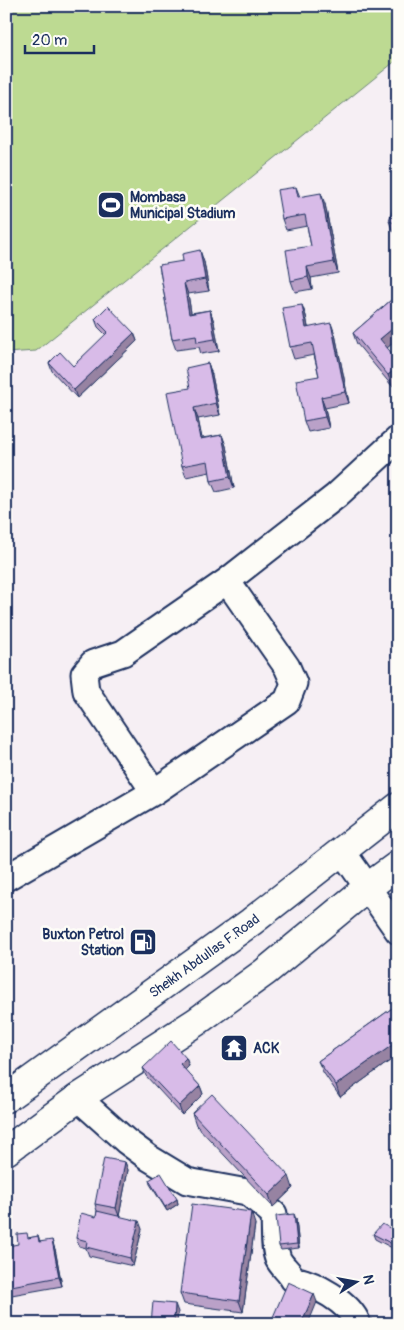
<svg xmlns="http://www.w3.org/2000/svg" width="404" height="1330" viewBox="0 0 404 1330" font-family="Pangolin,sans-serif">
<rect width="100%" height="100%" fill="#f6eff4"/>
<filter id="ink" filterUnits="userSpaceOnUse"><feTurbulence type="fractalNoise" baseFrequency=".02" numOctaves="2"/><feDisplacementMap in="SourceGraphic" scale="10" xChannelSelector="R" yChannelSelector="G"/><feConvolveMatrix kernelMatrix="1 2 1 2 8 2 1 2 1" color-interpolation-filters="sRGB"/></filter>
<g filter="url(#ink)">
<path fill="#bdda92" stroke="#6c8478" d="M6,6H398V59L36,351L6,353Z"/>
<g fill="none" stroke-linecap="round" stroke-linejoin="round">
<g stroke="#1b2f5e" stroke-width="29">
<path id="minor" d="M154,792L86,691L84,674L93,663L123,653L227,581
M342,851L398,931
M6,878L154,792L287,701L294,683L287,667L227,581L336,496L398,439
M78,1098L126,1141L149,1158L187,1181L247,1192L274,1214C275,1228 273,1246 278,1259C282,1267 289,1271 293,1279C315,1284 349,1301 358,1324"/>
</g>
<g stroke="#1b2f5e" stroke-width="31">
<g id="major">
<path id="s1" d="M6,1098L251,922L398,807"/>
<path d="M6,1151L78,1098L196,1022L265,972L368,887L398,865"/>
</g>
</g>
<use href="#minor" stroke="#fdfcf7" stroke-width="25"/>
<use href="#major" stroke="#fdfcf7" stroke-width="28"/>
</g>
<path fill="#baa1c8" stroke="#1b2f5e" d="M296,187L300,197L325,204L338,273L311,278L312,289L295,292L291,281L311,246L307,226L286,230L282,219Z
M398,196V234L393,232L389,221Z
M204,262L209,291L188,294L191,313L210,310L214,322L219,351L201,354L199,347L176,350L172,339L159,265Z
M398,294V338L387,348L398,361V381L392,386L357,344L353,333Z
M302,305L306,316L308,327L335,334L349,403L325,408L329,428L308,432L304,421L319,376L314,355L294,359L290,347Z
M95,319L134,333L137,341L77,398L52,371L49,363L73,366L106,335L98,327Z
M208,363L212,375L220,415L198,419L202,438L222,435L226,446L234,488L216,492L211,481L210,472L186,477L182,466L190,388Z
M398,1004V1055L340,1097L323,1072L318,1061Z
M186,1058L189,1066L185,1070L200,1086L203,1094L182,1115L146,1076L143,1068Z
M192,1113L293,1188L273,1207L196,1125Z
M125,1162L128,1170L119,1216L142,1229L133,1266L89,1256L86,1248L79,1246L76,1238L96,1217L97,1211L95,1204Z
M149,1180L177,1199L178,1204L167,1211L150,1184Z
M296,1219L299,1248L281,1250L279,1246Z
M255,1224L243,1312L184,1304L180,1293Z
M392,1229L394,1236L398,1239V1251L375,1239L373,1234Z
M38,1236L40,1242L55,1249L62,1286L6,1296V1254L9,1253L18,1244L29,1238Z"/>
<path fill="#9783a2" stroke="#1b2f5e" d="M321,193L325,204L338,273L334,262Z
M200,250L204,262L209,291L205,279Z
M307,267L311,278L312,289L308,277Z
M184,283L188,294L193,325L189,314Z
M302,305L306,316L310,339L306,328Z
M210,310L214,322L219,351L215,339Z
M331,323L335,334L349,403L345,392Z
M398,324V338L384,351L380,339Z
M134,333L137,341L77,398L74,390Z
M208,363L212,375L220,415L216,403Z
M398,367V381L392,386L388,375Z
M321,397L325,408L329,428L325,417Z
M194,408L198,419L204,450L200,439Z
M222,435L226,446L234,488L230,477Z
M398,1041V1055L340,1097L336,1085Z
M186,1058L189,1066L183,1072L180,1064Z
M200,1086L203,1094L182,1115L179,1106Z
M125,1162L128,1170L119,1216L116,1208Z
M289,1176L293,1188L273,1207L269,1195Z
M177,1199L178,1204L167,1211L165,1207Z
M251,1212L255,1224L243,1312L239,1301Z
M294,1214L296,1219L299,1248L297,1244Z
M139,1221L142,1229L133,1266L130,1258Z
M52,1240L55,1249L62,1286L59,1277Z
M314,1294L317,1302L308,1324H301Z
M175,1304L178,1312L177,1324H174Z"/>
<path fill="#d8bbe8" stroke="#1b2f5e" d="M296,187L298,197L321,193L334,262L307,267L308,277L291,281L286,250L311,246L305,215L282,219L277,190Z
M397,196H398V224L389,221Z
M200,250L205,279L184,283L189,314L210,310L215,339L197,342L196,335L172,339L159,265L183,261L182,254Z
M398,294V324L380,339L398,361V367L388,375L353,333Z
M302,305L306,328L331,323L345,392L321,397L325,417L304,421L296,380L319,376L312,343L290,347L282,308Z
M108,306L134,333L74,390L49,363L60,352L73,366L108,332L95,319Z
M208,363L216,403L194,408L200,439L222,435L230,477L211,481L208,461L182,466L167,392L190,388L186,368Z
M398,1004V1041L336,1085L318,1061Z
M171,1041L186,1058L180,1064L200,1086L179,1106L143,1068Z
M212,1094L289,1176L269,1195L192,1113Z
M104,1158L125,1162L116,1208L95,1204Z
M161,1173L177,1199L165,1207L149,1180Z
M192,1204L251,1212L239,1301L180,1293Z
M97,1211L139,1221L130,1258L86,1247L87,1241L76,1238L81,1213L96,1217Z
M294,1214L297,1244L279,1246L276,1216Z
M382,1224L392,1229V1236L398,1239V1247L373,1234Z
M27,1233L28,1238L38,1236L39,1242L52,1240L59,1277L6,1287V1254L9,1253L8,1246L18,1244L17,1234Z
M288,1282L314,1294L301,1324H270Z
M153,1302L175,1304L174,1324H151Z"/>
</g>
<defs>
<g id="stadium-square" transform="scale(1.4375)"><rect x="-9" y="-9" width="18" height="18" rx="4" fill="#1b2f5e" stroke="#fdfcf7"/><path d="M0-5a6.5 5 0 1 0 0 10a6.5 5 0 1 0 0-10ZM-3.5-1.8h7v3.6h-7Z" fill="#fff"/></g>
<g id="fuel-square" transform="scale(1.4375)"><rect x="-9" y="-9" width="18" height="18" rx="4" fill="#1b2f5e" stroke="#fdfcf7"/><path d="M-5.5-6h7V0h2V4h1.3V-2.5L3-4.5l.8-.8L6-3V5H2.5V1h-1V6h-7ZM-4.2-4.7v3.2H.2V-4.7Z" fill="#fff"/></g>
<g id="temple-square" transform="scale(1.4375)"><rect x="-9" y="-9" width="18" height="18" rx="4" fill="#1b2f5e" stroke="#fdfcf7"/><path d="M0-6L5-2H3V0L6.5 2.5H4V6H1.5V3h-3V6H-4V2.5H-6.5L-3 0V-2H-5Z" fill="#fff"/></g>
</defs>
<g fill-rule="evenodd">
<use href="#stadium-square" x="111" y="205"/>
<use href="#fuel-square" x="143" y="942"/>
<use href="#temple-square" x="234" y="1048"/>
</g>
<g text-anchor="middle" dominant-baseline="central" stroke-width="5" stroke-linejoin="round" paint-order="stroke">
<g font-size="14" font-weight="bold" fill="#1b2f5e" stroke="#fdfcf7" text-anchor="start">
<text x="130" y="197">Mombasa<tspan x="130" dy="16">Municipal Stadium</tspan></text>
<text x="124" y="934" text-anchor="end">Buxton Petrol<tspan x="124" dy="16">Station</tspan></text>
<text x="253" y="1048">ACK</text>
</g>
<g font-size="14" fill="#1b2f5e" stroke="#fdfcf7">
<text stroke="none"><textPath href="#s1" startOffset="244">Sheikh Abdullas F.Road</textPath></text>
</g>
</g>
<rect width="404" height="1330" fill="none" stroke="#fdfcf7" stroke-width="25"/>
<rect x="12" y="12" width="379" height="1305" fill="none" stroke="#1b2f5e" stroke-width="2" filter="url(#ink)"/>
<g transform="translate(356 1282) rotate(79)" stroke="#fdfcf7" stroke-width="4" paint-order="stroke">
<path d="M0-4L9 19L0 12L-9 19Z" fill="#1b2f5e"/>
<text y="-8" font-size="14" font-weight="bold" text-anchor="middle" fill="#1b2f5e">N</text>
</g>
<path d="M25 45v8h69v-8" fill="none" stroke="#1b2f5e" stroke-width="2.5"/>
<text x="32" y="45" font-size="15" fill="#1b2f5e" stroke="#fdfcf7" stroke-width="4" paint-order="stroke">20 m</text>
</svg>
